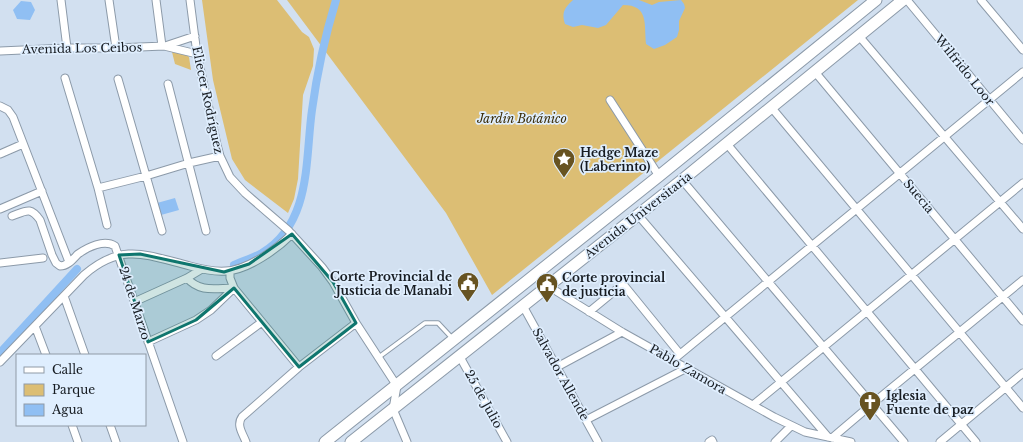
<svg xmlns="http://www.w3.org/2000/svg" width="1023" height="442" viewBox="0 0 1023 442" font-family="'Libre Baskerville',serif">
<rect width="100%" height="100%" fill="#d2e0f0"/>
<path fill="#dcbe74" d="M202,0H277L302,32L309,37L314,49L313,66L303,95L298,179L294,199L288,213L245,180L232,159L213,80Z
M287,0H858L492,295L446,213Z
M172,52L185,54L189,57L191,70L175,64Z"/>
<path fill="#90bff3" d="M573,0H639L652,5L659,2L681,0L684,4L685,8L679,21V30L677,37L665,45L654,49L646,44C644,24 649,5 623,5L606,25L598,28L582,25L573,27L565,24C561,13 565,7 573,0Z
M21,1L31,2L35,10L30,20L17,19L13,10Z
M175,198L179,210L161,215L157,203Z"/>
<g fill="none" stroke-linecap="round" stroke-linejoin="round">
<path stroke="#90bff3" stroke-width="8" d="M234,265C243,261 253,258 262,253C312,223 305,159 312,110C317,73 325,36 336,0
M0,353L77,269"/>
<g stroke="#8c9aa9" stroke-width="5.5">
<path id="service" d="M379,357L425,323H438L452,338"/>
</g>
<g stroke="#8c9aa9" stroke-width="9">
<path id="minor" d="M61,0L67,48
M109,0L116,48
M156,0L162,46
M190,0L197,54L217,145L220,156L230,177L245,193L289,231L322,267L333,282L356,323L397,386L393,409L407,442
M907,0L1023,140
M981,0L1023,50
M859,36L1023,229
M165,46L195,36
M0,51L67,48H116L164,46L197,54
M815,72L1023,321
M65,78L98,188L107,225
M118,79L162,231
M168,84L206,231
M610,100L659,176
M0,106L8,110L13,117L69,262
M771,107L1023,408
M727,144L976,442
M0,154L23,144
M682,180L904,442
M98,188L146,176L189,163L220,156
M0,209L42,191
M638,215L828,437
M12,216C26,211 30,206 40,220L52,255L56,263L60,266C68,266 73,259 78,254C88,247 104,239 115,246L183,442
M0,263L43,258
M230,271V278L234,288L299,367
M540,271L548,286L622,332L774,417L805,432L851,442
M187,278C200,293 216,288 234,288
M64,296L85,355
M134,302L187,278L202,269
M523,306L598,442
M589,312L623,284L680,354
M35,326L46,355
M148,342L196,320L211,310L234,288
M216,356L262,322
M460,357L507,442
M673,360L1023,72
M0,362L84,275C122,242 146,255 190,266C201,269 214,272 226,271C248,270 277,249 292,234
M557,367L622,332
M753,405L1023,183
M586,420L687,368
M72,425L78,442
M110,425L116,442
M832,438L872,404L1023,280
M246,442C243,434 236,425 242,417L299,367L356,323
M709,442L712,440L713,442
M775,442L791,426
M940,442L1023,373"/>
</g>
<g stroke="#8c9aa9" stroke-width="13">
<path id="primary" d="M325,442L659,176L876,0
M351,442L682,180L903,0"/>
</g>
<use href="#service" stroke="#fff" stroke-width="3.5"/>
<use href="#minor" stroke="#fff" stroke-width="7"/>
<use href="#primary" stroke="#fff" stroke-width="11"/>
</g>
<path fill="#0f766e" fill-opacity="0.2" stroke="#0f766e" stroke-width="3" stroke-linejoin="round" d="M292,234L333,282L356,323L299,367L234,288L196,320L148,342L119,255L140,254L224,272L249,264Z"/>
<defs>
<g id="sight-pin" transform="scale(1.15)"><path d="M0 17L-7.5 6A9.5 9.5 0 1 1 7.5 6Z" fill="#675321" stroke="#dfeefe"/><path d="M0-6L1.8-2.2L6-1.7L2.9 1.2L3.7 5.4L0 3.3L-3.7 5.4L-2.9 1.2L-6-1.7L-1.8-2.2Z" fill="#fff"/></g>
<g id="civic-pin" transform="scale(1.15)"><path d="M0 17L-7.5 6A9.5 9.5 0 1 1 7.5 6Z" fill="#675321" stroke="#dfeefe"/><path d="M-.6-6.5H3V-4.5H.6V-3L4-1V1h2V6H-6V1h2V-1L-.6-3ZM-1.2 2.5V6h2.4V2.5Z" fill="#fff"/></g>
<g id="church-pin" transform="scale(1.15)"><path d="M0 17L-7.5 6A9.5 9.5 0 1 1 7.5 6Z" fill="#675321" stroke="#dfeefe"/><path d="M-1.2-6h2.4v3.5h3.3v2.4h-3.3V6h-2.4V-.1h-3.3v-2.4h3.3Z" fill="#fff"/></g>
</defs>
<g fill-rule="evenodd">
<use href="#sight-pin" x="564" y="159"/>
<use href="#civic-pin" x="468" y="283"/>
<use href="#civic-pin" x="547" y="284"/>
<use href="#church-pin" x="870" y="402"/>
</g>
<g text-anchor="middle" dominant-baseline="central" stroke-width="3.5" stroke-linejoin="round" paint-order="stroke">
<g font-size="12" fill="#171c22" stroke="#dfeefe">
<text transform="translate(82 48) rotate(-1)">Avenida Los Ceibos</text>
<text transform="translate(965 70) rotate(51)">Wilfrido Loor</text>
<text transform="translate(208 100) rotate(78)">Eliecer Rodríguez</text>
<text transform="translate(919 196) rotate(50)">Suecia</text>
<text transform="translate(638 215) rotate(-38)">Avenida Universitaria</text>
<text transform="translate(135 303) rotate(72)">24 de Marzo</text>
<text transform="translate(688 369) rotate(30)">Pablo Zamora</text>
<text transform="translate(561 374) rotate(61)">Salvador Allende</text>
<text transform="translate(484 399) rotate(61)">25 de Julio</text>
</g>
<g font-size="12" font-style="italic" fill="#3b2d07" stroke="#dfeefe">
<text x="522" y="118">Jardín Botánico</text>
</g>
<g font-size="12" font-weight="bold" fill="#171c22" stroke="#dfeefe" text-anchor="start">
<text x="580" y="152">Hedge Maze<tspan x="580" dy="14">(Laberinto)</tspan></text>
<text x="452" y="276" text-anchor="end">Corte Provincial de<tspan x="452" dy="14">Justicia de Manabi</tspan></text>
<text x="562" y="277">Corte provincial<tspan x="562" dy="14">de justicia</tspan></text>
<text x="886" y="395">Iglesia<tspan x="886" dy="14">Fuente de paz</tspan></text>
</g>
</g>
<rect x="16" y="354" width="130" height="72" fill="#dfeefe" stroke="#8f9aa6"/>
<rect x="24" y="367" width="20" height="6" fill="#ffffff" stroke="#8f9aa6"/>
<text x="52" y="374" font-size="12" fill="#171c22">Calle</text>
<rect x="24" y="384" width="20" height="12" fill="#dcbe74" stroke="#8f9aa6"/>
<text x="52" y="394" font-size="12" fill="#171c22">Parque</text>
<rect x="24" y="404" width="20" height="12" fill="#90bff3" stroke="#8f9aa6"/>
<text x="52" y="414" font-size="12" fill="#171c22">Agua</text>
</svg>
